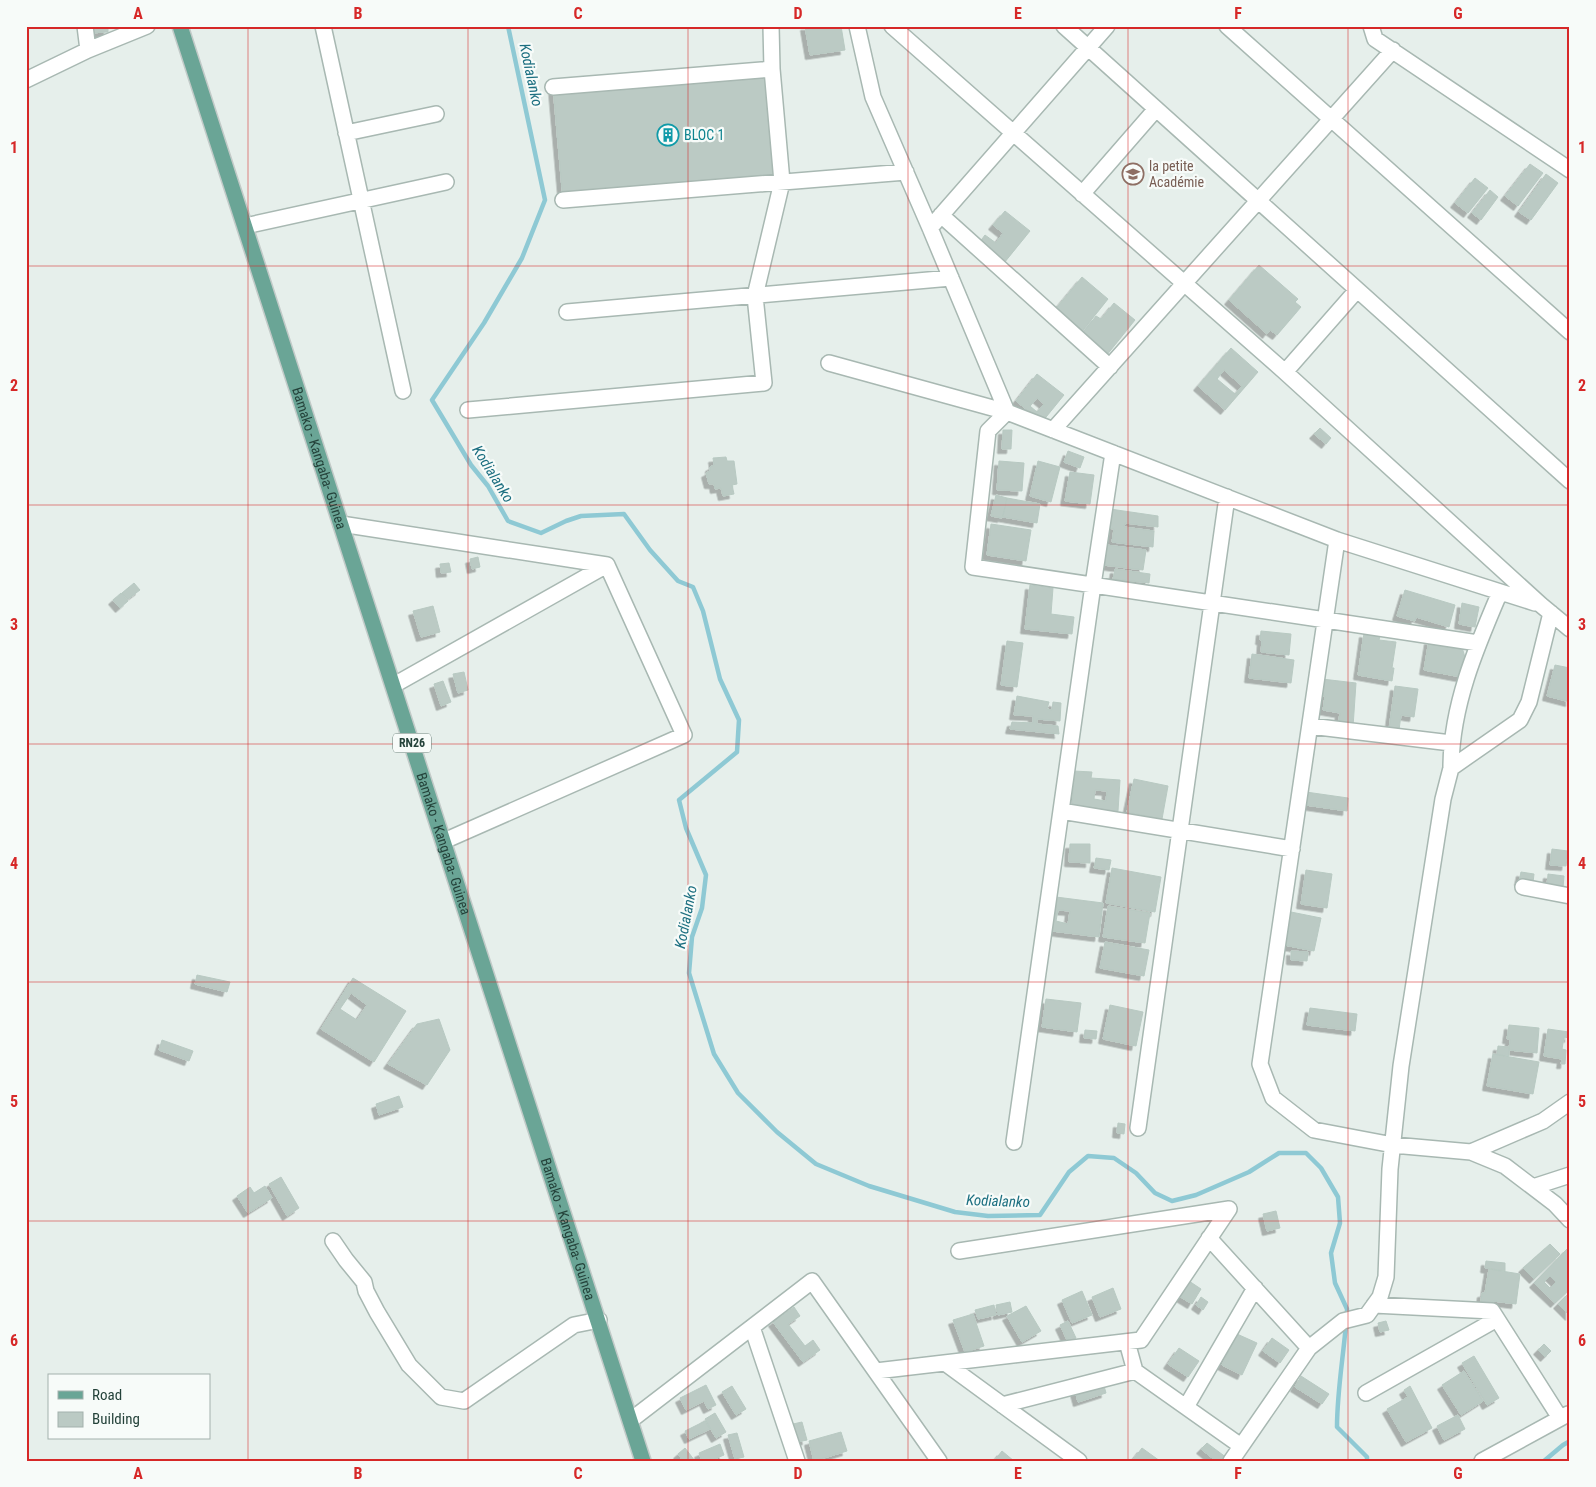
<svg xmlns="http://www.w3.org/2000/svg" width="1596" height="1487" viewBox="0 0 1596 1487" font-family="'Roboto Condensed',sans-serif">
<defs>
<filter id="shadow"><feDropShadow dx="-4.5" dy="4.5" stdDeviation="0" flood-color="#0004"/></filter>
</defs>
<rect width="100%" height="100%" fill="#e6efeb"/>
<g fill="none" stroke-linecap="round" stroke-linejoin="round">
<path stroke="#8ec9d4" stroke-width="4.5" d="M508,26L545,200L522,258L484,323L432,400L471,465L488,486L508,521L541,533L566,521L581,516L624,514L650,550L678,581L693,587L703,611L720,679L739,720L737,752L679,800L686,828L706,875L702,908L692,937L689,973L714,1054L738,1093L777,1132L816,1164L869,1186L955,1212L988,1216L1040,1215L1069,1172L1088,1156L1114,1158L1136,1173L1155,1193L1172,1201L1196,1195L1249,1172L1279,1153H1306L1321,1168L1338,1197L1340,1223L1331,1253L1335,1283L1347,1309V1317
M1346,1324C1343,1359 1337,1393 1337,1427L1367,1457V1461
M1544,1461L1563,1445L1570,1441"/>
</g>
<path fill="#bbcac4" stroke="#b8c9c2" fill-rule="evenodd" filter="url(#shadow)" d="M89,26H108V32L89,33Z
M805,26H841L845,50L810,55Z
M772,69L782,182L563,200L553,87Z
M1530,164L1543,173L1518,206L1505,196Z
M1546,174L1558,183L1531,220L1519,212Z
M1475,178L1488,188L1468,213L1455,203Z
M1490,190L1498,197L1481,220L1472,213Z
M1005,211L1030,231L1004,263L979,243L985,235L996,243L1003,233L993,225Z
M1259,265L1298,299L1295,302L1301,307L1277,335L1270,330L1267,334L1229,300Z
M1082,277L1108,299L1080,334L1053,312Z
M1114,303L1135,320L1106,356L1080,336L1096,316L1101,319Z
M1231,348L1258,372L1225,410L1198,386ZM1224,370L1242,386L1235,394L1217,379Z
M1037,374L1064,395L1042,422L1016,401ZM1037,398L1044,404L1037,412L1030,406Z
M1320,428L1331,438L1326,444L1314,434Z
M1003,430H1012L1011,449H1002Z
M1068,451L1084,457L1080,468L1064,462Z
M726,457L727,461H734L737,484L732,485L734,494L723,496L721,488L715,489L714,484H709L706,473L710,471V467L714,465L713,458Z
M999,461L1024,463L1022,491L997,490Z
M1038,461L1060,467L1051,502L1030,496Z
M1070,472L1094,475L1090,504L1065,501Z
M996,495L1007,498L1002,518L991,516Z
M1007,498L1040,504L1037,523L1003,517Z
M1110,509L1158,516V527L1125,523L1124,527L1154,531L1153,547L1112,542L1114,529L1108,528Z
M991,524L1031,530L1026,561L987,555Z
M1106,545L1146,550L1143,570L1103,565Z
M478,557L480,567L472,569L470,559Z
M449,563L451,572L441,573L440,564Z
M1115,569L1150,574L1149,583L1113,579Z
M134,583L140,590L128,599L122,593Z
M1030,585L1053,588L1051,614L1074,617L1072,634L1025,629Z
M1405,590L1455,605L1449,627L1416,617L1415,621L1397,616Z
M121,593L128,601L120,608L113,600Z
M1462,603L1479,607L1475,627L1459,624Z
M433,606L440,632L421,637L413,611Z
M1261,631L1291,634L1289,655L1261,652L1262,640H1260Z
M1364,633L1380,636L1379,640L1396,642L1392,668H1394L1392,681L1358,675Z
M1429,640L1462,647L1466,661L1461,677L1424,670Z
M1007,641L1023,643L1017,687L1001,685Z
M1252,654L1294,660L1291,683L1249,678Z
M1555,665L1570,668V702L1547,696Z
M464,672L468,690L458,693L453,674Z
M1322,679L1356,683L1353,727L1338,725L1340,713L1323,710L1325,696L1320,695Z
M443,681L451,702L441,706L434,684Z
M1395,686L1418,689L1414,717L1401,715L1399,730L1389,729Z
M1017,696L1049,702L1047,709L1052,710L1053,702L1061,703L1060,721L1037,719V724L1058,726L1059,734L1010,729L1012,722L1033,723V716L1014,715Z
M1074,771L1092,772L1091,778L1120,780L1118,811L1072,809ZM1095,790L1107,791L1106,801L1094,799Z
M1134,779L1168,786L1162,819L1127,812Z
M1306,792L1348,798L1347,811L1305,805Z
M1070,844H1090V863L1069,862Z
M1552,849L1568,851L1566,866L1550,865Z
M1096,858L1111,860L1109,870L1094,868Z
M1112,868L1161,877L1155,912L1106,903Z
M1306,870L1332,874L1327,908L1301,904Z
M1521,872L1534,874L1533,883L1519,881Z
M1548,874L1564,876L1563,888L1547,886Z
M1056,897L1103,903L1099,937L1052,931Z
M1108,906L1150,913L1145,943L1103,937Z
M1058,910L1070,911L1068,924L1056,921Z
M1291,912L1321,918L1314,951L1284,945Z
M1105,942L1149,950L1144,976L1100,968Z
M1291,951L1308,952L1307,961L1291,960Z
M197,975L230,982L227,992L195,984Z
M353,978L406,1011L374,1062L321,1029ZM351,993L367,1005L357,1020L340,1009Z
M1046,999L1081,1003L1077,1032L1042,1027Z
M1110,1005L1143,1012L1136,1046L1103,1039Z
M1310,1008L1357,1014L1355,1031L1307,1025Z
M439,1019L450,1050L427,1085L388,1064L417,1024Z
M1509,1025L1539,1028L1537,1053L1509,1050L1510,1039H1507Z
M1548,1029L1569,1032V1038L1564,1037L1562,1049L1566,1050L1565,1064H1561L1562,1059L1544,1056Z
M1085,1030L1097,1031L1096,1039L1084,1038Z
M162,1040L193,1051L189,1061L159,1050Z
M1498,1046L1509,1047V1056L1497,1055Z
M1493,1054L1539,1062L1533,1094L1487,1086Z
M399,1096L403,1107L379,1115L376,1104Z
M1118,1123L1125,1124L1124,1134L1117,1133Z
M281,1177L299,1208L287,1216L269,1184Z
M265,1186L272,1198L248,1213L237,1196L250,1187L254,1193Z
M1276,1211L1280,1228L1267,1231L1263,1214Z
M1550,1244L1560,1254L1534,1279L1523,1268Z
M1568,1248L1570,1250V1289L1555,1303L1534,1283ZM1550,1276L1556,1282L1550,1288L1544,1282Z
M1486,1261L1505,1263V1271L1485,1268Z
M1489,1269L1520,1274L1516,1304L1493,1301L1492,1310L1480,1308L1482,1293H1485Z
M1189,1281L1201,1289L1192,1304L1179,1296Z
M1113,1288L1121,1309L1100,1317L1092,1297Z
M1082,1291L1092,1315L1072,1323L1062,1300Z
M1570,1292V1316L1558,1304Z
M1201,1297L1208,1302L1203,1310L1196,1305Z
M1010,1302L1012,1312L998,1315L996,1305Z
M994,1305L996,1315L978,1319L975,1310Z
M1026,1306L1041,1331L1022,1342L1007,1316Z
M794,1307L800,1316L788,1324L805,1346L813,1340L820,1350L803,1362L773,1322Z
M973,1314L984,1346L965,1352L953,1320Z
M1068,1321L1076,1338L1068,1342L1060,1325Z
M1386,1321L1389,1330L1380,1332L1378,1323Z
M1237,1334L1257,1343L1242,1375L1222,1365Z
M1272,1338L1289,1350L1280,1363L1263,1351Z
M1544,1344L1551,1351L1545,1357L1538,1350Z
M1179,1348L1199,1361L1188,1377L1168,1364Z
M1474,1356L1499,1398L1487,1405L1462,1363Z
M1464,1371L1483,1401L1461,1415L1442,1385Z
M1301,1376L1329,1394L1322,1404L1295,1387Z
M1103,1382L1106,1393L1078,1402L1075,1391Z
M706,1385L716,1405L708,1409L704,1401L686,1410L680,1398Z
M732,1386L746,1409L736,1415L722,1392Z
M1410,1386L1432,1428L1406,1442L1387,1409L1408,1397L1404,1390Z
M715,1413L726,1432L716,1438L705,1419Z
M1458,1415L1465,1429L1444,1440L1437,1426Z
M705,1421L710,1429L689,1439L685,1431Z
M802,1422L807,1440L798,1442L793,1424Z
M841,1432L847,1451L814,1461L809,1441Z
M737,1433L744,1457L735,1459L728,1435Z
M1207,1443L1227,1458L1225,1461H1216L1201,1449Z
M720,1444L724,1455L710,1461H702L699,1453Z
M685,1448L695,1461H683L678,1454Z
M1142,1448L1160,1461H1132Z
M1002,1451L1014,1461H994Z"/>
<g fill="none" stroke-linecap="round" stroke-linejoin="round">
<g stroke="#a8b8b2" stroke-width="18">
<path id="street" d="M85,26L88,50
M323,26L403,391
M857,26L873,97L930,228L1007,412
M892,26L1285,372L1541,605L1570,629
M1064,26L1570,481
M1227,26L1570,332
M1371,26L1375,39L1570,170
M26,80L88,50L147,26
M553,87L772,69
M346,133L436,114
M1082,194L1156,109
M563,200L906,172
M941,215L1110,367
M245,226L446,182
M930,228L1107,26
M567,312L951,278
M829,363L1007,412L1337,540L1535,603
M1285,372L1357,290
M468,410L764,383L755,296L782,182L772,69L771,26
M1007,412L988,431L973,567L1478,643
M1053,430L1393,50
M341,524L607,565
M1337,540L1260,1064L1273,1098L1314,1130L1393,1145L1471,1152L1505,1166L1555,1204L1570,1220
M394,685L607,565
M1310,726L1451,743
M1451,768C1451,706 1476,648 1500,592
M1061,811L1292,849
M444,841L684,735L607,565
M1523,887L1570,896
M1138,1128L1227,497
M1014,1142L1093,585L1113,453
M1471,1152L1543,1121L1570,1102
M1533,1187L1570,1175
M1209,1238L1309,1348
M333,1241L346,1260L364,1282L366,1291L377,1312L409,1365L441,1397L464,1401L574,1325L599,1320
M959,1251L1229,1209
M1374,1305L1492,1311L1560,1418
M752,1327L797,1461
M1127,1342L1135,1371L1241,1446
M945,1363L1079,1461
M876,1371L1141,1340L1229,1209
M1366,1393L1497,1319
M1002,1405L1135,1371
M1186,1407L1255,1288
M631,1420L812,1281L939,1461
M1231,1461L1309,1348L1343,1321L1367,1315L1380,1297L1386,1277L1390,1169L1401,1066L1443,799L1451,768L1520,720L1529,702L1551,613
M1482,1461L1568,1414"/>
</g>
<g stroke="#c2cac8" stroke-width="18">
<g id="primary">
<path id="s1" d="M180,26L643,1461"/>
</g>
</g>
<use href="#street" stroke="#fff" stroke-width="15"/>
<use href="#primary" stroke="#6aa596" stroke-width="15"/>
</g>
<path fill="none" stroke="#d62828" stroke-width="1" stroke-opacity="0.55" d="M248,26V1461M468,26V1461M688,26V1461M908,26V1461M1128,26V1461M1348,26V1461M26,266H1570M26,505H1570M26,744H1570M26,982H1570M26,1221H1570"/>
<defs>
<g id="building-ring" transform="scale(1.125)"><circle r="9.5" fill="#f7fbf9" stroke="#0f9aa8" stroke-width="1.5"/><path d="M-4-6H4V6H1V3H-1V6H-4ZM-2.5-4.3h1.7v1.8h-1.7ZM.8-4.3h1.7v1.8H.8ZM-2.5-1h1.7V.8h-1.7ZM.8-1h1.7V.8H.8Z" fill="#0f9aa8"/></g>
<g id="school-ring" transform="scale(1.125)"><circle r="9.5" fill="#f7fbf9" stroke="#8d6e63" stroke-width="1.5"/><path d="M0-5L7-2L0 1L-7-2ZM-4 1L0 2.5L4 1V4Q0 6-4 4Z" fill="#8d6e63"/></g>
</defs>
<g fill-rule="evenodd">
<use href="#building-ring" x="668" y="135"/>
<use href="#school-ring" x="1133" y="174"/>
</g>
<g text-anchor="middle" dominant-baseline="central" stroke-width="4.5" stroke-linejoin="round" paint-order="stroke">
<rect fill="#f7fbf9" stroke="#637a73" stroke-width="1" x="393" y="733.5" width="38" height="19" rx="4"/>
<g font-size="12" font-weight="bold" fill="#24423a">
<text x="412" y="743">RN26</text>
</g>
<g font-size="14" fill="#0d838f" stroke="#f7fbf9" text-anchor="start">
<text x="684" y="135">BLOC 1</text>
</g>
<g font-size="14" fill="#785e54" stroke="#f7fbf9" text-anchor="start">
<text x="1149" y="166">la petite<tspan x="1149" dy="16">Académie</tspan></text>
</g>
<g font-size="14" fill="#24423a" stroke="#f7fbf9">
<text stroke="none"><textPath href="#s1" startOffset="454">Bamako - Kangaba- Guinea</textPath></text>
<text stroke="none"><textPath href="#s1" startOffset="859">Bamako - Kangaba- Guinea</textPath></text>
<text stroke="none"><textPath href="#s1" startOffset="1264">Bamako - Kangaba- Guinea</textPath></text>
</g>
<g font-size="15" font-style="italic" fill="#1c6f80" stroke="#f7fbf9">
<text transform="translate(531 75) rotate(78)">Kodialanko</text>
<text transform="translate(493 474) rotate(58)">Kodialanko</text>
<text transform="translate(686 917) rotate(-79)">Kodialanko</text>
<text transform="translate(998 1201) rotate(2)">Kodialanko</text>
</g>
</g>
<rect width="1596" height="1487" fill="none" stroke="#f7fbf9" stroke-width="55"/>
<rect x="48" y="1374" width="162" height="65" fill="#f7fbf9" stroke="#a3b1ad"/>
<rect x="58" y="1391" width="25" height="8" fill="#6aa596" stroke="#a3b1ad"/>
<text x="92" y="1400" font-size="15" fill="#24423a">Road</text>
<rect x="58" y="1412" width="25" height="15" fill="#bbcac4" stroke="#a3b1ad"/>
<text x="92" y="1424" font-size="15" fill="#24423a">Building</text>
<rect x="28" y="28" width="1540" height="1432" fill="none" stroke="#d62828" stroke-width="2"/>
<g font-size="16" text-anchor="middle" font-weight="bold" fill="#d62828">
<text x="138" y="19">A</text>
<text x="358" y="19">B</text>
<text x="578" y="19">C</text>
<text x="798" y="19">D</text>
<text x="1018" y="19">E</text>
<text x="1238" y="19">F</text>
<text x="1458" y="19">G</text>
<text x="14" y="153">1</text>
<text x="1582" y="153">1</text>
<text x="14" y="391">2</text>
<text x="1582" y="391">2</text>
<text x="14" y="630">3</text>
<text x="1582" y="630">3</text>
<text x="14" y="869">4</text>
<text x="1582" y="869">4</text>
<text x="14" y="1107">5</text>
<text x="1582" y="1107">5</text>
<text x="14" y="1346">6</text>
<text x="1582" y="1346">6</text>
<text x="138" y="1479">A</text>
<text x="358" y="1479">B</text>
<text x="578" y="1479">C</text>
<text x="798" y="1479">D</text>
<text x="1018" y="1479">E</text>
<text x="1238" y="1479">F</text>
<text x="1458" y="1479">G</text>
</g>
</svg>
